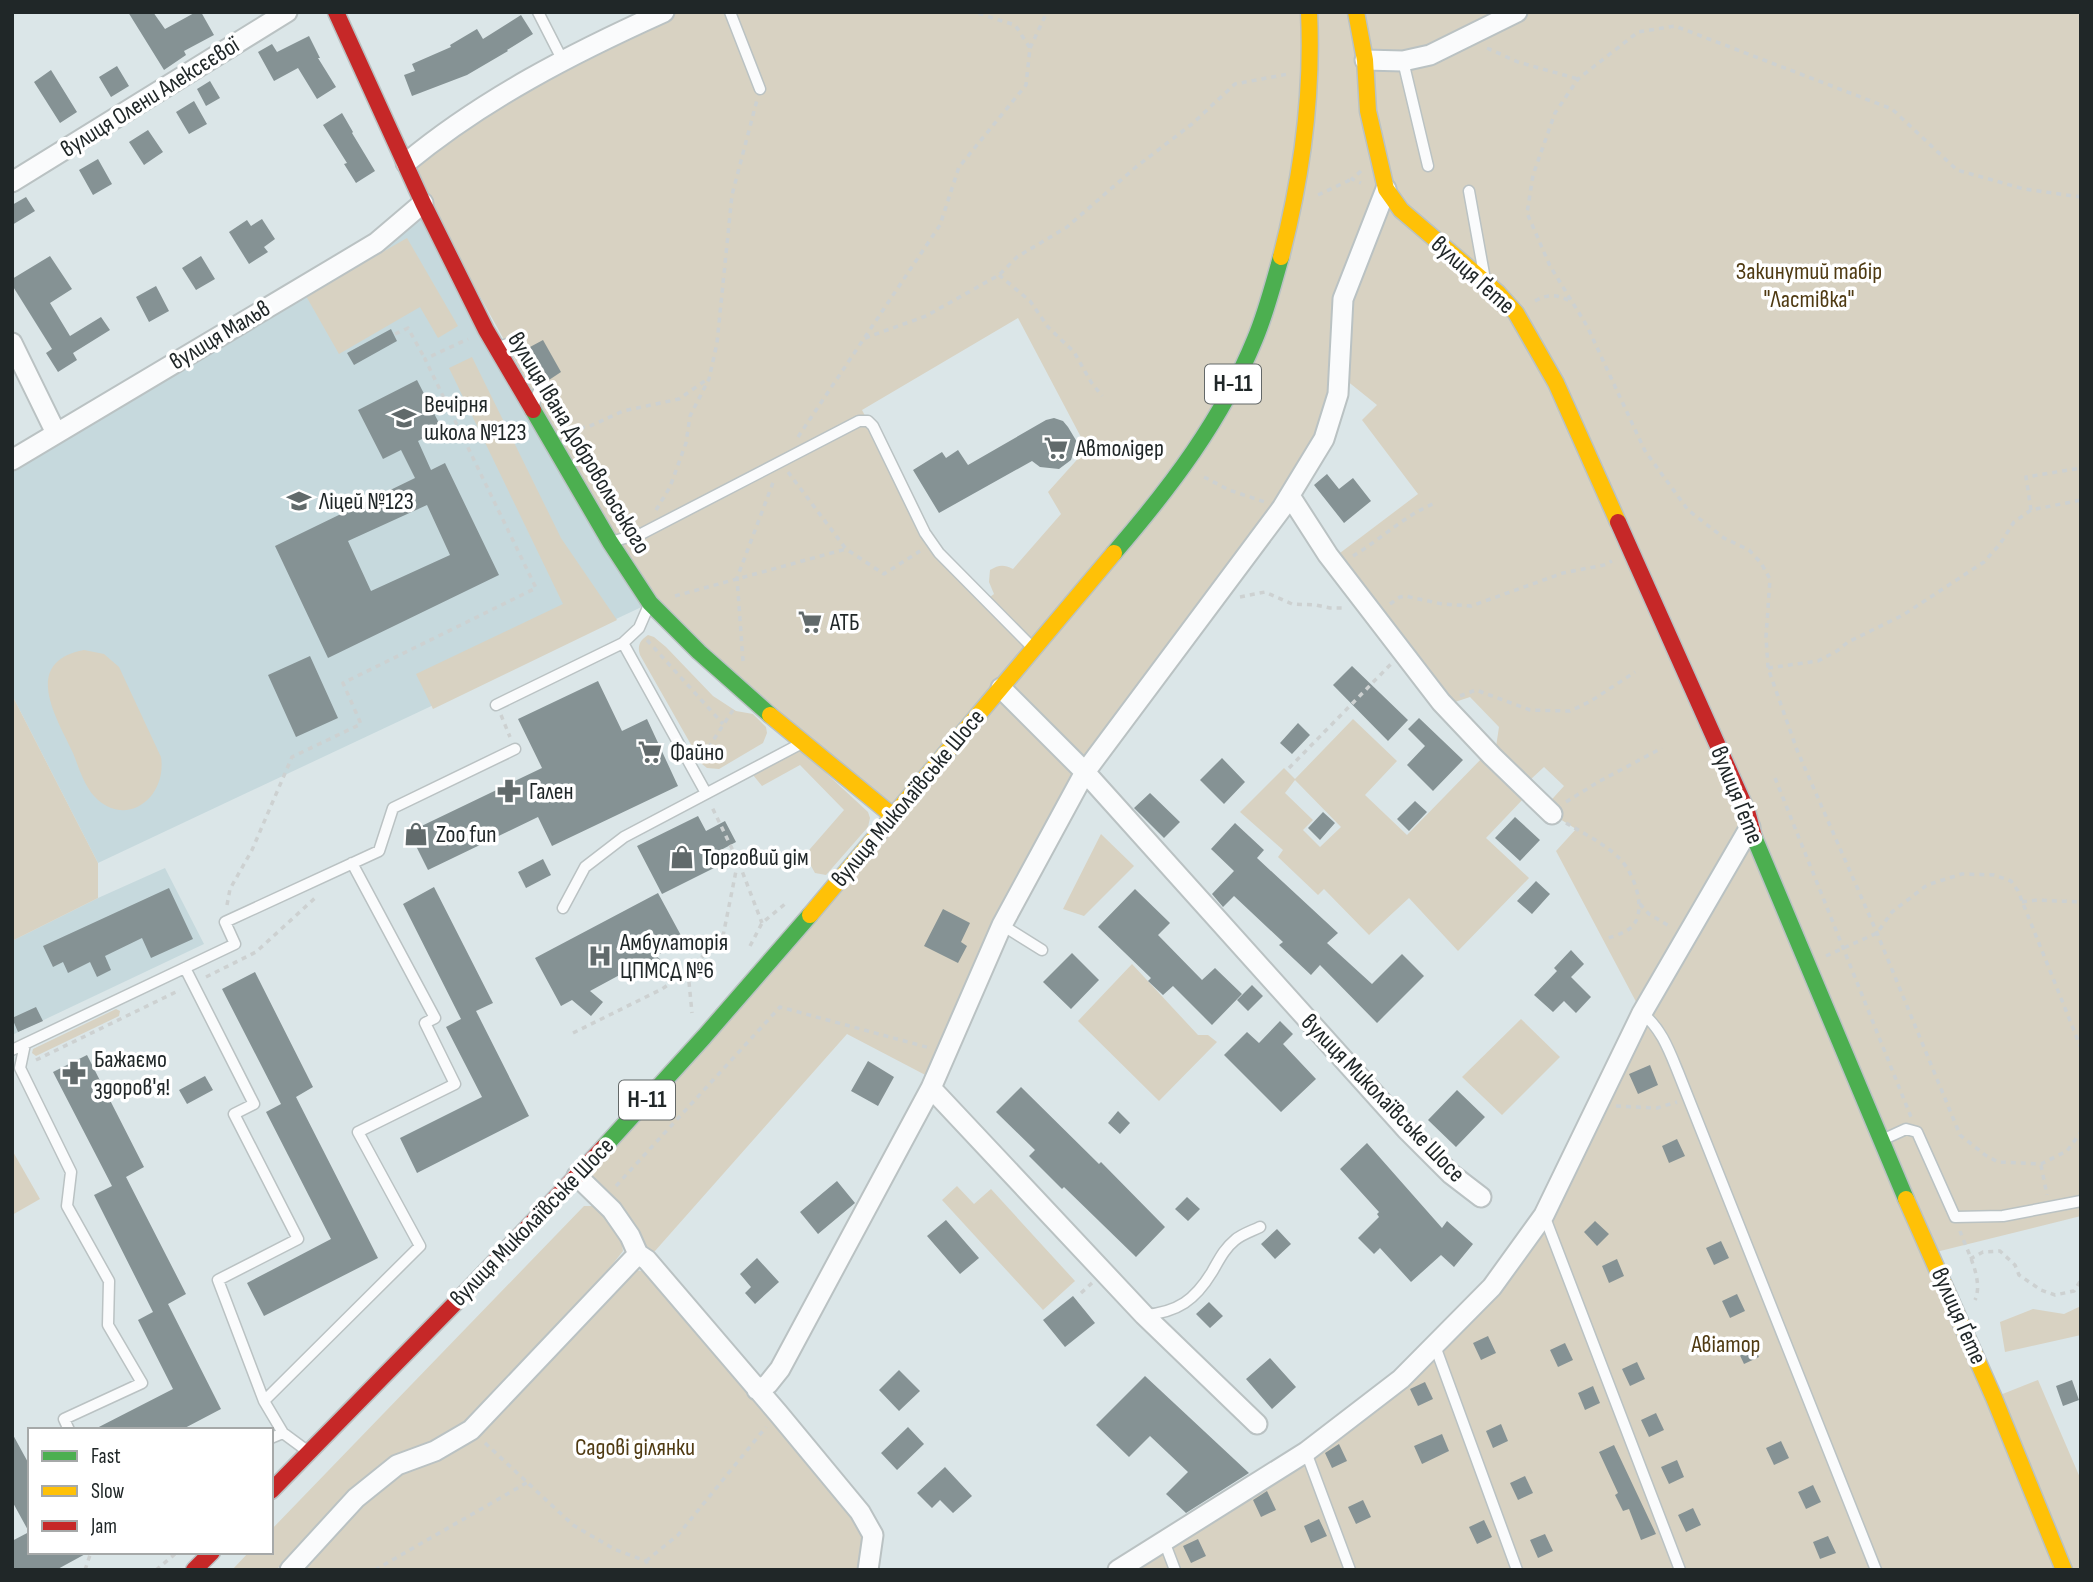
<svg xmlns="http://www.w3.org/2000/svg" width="2093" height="1582" viewBox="0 0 2093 1582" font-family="'Sofia Sans Condensed',sans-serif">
<rect width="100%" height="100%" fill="#dbe6e8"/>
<path fill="#c6d9dd" d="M423,203L650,603L98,863L12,695V460Z
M165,868L204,944L12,1035V941L98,898Z"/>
<path fill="#d8d2c2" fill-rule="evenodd" d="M664,12H2081V1216L1932,1253L1995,1397L2038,1380L2081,1480V1570H1118L1401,1379L1544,1215L1642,1013L1556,851L1576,829L1552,814L1545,807L1564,786L1544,767L1530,780L1496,747L1499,727L1470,697L1452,703L1369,597L1340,553L1418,494L1362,420L1377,405L1341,376L1324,439L1085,772L933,1079L847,1034L647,1260L577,1176L893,816L650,603L406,163L440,135ZM1018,318L1083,441V453L1048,492L1061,514L1013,569C1003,564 999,565 990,570L989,582L994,594L986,600L925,532L862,410Z
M407,238L458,326L438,338L420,307L339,354L306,296Z
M472,357L561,538L617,620L433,709L416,674L563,604L449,368Z
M648,635L654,637L666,647L713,696L736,711L753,714L766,727L767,733L763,743L719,769L707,768L702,764L640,655C637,646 640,640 648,635Z
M84,650L104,654L119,667L161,757C167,796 129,827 98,800C85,789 79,768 73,753C56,717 21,662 84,650Z
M12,695L98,863V898L12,941Z
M1353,719L1397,761L1365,795L1407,835L1484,756L1525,797L1486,838L1529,878L1458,951L1409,898L1369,935L1324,889L1318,895L1278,857L1283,850L1240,812L1284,768L1295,779ZM1295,780L1341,827L1320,847L1303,830L1313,820L1285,793Z
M801,750L868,812L870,818L868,827L826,875L815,873L806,857L810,849L844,810L800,765L762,786L753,775Z
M1101,834L1134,866L1084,916L1063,909Z
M1132,964L1198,1035H1208L1217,1042L1159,1101L1078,1021Z
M116,1009L120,1011L119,1016L36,1056L32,1053L33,1049Z
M1521,1019L1560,1057L1502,1115L1462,1077Z
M12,1150L40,1199L12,1215Z
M957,1186L974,1204L991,1189L1075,1281L1043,1310L942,1200Z
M584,1206H595C610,1217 621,1231 623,1251L597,1284L466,1420L435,1440L397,1456L356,1487L276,1570H232L249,1552H271V1530Z
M636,1270L647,1272L855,1517L866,1536L861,1570H300L359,1506L400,1473L442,1458Z
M2081,1306V1335L2005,1352L2000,1322L2033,1309L2064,1314Z"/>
<path fill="#859294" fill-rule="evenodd" d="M128,12H153L165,29L196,12H201L214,35L184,51L186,55L164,70Z
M521,15L533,34L507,50L508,51L467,75L412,96L404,75L415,71L412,64L451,47L450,45L477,29L483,39Z
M309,36L320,58H318L336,87L317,99L298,68L274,81L258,52L272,44L277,52Z
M117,66L129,86L111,97L99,77Z
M51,70L77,112L60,123L34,82Z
M210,81L220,98L206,106L197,89Z
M194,101L207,124L189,134L176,112Z
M342,113L353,132L352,133L375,171L356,183L344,164L347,163L323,125Z
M148,130L163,152L144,165L129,142Z
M98,159L112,184L93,195L79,170Z
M26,197L35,211L12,225V205Z
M262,219L275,239L264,247L268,252L249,264L229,232L247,220L251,226Z
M50,256L72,289L50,303L70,336L101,317L110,330L73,353L77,360L58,372L46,353L52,349L12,285V279Z
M201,256L215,279L196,290L182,268Z
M156,286L169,311L149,322L136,297Z
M391,329L397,341L354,365L347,353Z
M543,340L561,372L549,380L530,347Z
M417,380L442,429L418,441L431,470L445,463L499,575L328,658L275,546L415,478L401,450L383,459L358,410ZM427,505L450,555L371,591L348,541Z
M1054,418L1063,421L1068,427L1077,442L1071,460L1059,469L1040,467L1032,461L939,513L913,470L942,452L946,458L958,450L968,465L1046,420Z
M1327,474L1339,489L1353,478L1371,501L1344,523L1314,485Z
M310,656L338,718L296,737L268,675Z
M1352,666L1408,720L1388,741L1333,685Z
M598,681L622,731L647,719L678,786L552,846L538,817L428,870L409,832L542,768L518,719Z
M1419,718L1463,760L1433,791L1407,765L1425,746L1408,729Z
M1298,723L1310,735L1292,754L1280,743Z
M1222,758L1245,782L1224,804L1200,780Z
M1150,793L1180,822L1164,838L1134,808Z
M1415,801L1427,812L1409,831L1397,819Z
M1323,812L1335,823L1320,840L1308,828Z
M698,816L706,831L725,821L736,842L719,851L724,863L662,894L637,846Z
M1515,817L1540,840L1520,861L1495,838Z
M1235,823L1264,850L1257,858L1338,933L1327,943L1372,984L1402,954L1424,976L1377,1023L1320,965L1311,975L1279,945L1283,942L1234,896L1223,907L1212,894L1234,871L1211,849Z
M543,859L551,875L526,888L518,872Z
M1536,881L1550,894L1532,914L1517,901Z
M434,887L493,1003L476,1011L529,1116L417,1173L400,1138L482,1097L446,1027L461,1019L403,904Z
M169,888L193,939L151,958L142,938L105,956L111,970L97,977L90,962L68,973L63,962L53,967L43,946Z
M1135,889L1170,923L1158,935L1202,980L1215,968L1242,994L1212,1025L1173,986L1163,995L1148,981L1151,978L1098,927Z
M658,893L684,941L656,956L670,967L658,981L638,965L590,991L603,1002L591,1016L572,1000L561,1006L535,958Z
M943,909L970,923L961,942L967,946L958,963L924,946Z
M1571,950L1584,964L1571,977L1591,997L1576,1013L1564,1001L1553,1012L1534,995L1557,971L1554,968Z
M1072,953L1099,980L1071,1009L1043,982Z
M255,972L313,1087L296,1097L378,1258L264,1316L247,1283L331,1239L266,1112L281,1104L222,989Z
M1252,985L1263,996L1248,1011L1237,1000Z
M36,1007L43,1021L18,1032L12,1018Z
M1280,1021L1293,1034L1283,1044L1316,1079L1281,1112L1224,1055L1247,1032L1259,1043Z
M87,1055L144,1167L126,1177L186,1294L168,1304L221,1409L181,1430H93L173,1389L138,1320L153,1312L94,1195L112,1186L53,1072Z
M868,1061L894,1077L878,1106L851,1091Z
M1650,1065L1658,1085L1638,1094L1629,1074Z
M205,1076L213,1090L187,1104L179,1090Z
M1021,1087L1099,1164L1101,1162L1165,1227L1136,1257L1064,1187L1062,1189L1029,1156L1035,1150L996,1112Z
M1457,1090L1485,1117L1456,1147L1428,1120Z
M1118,1111L1130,1123L1120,1134L1108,1123Z
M1677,1139L1685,1156L1669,1163L1662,1146Z
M1367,1143L1442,1228L1447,1221L1473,1244L1454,1267L1441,1255L1411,1282L1380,1248L1374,1254L1358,1238L1379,1217L1377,1214L1379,1212L1340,1169Z
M837,1181L855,1203L818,1234L800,1212Z
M1187,1197L1200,1209L1188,1221L1175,1209Z
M946,1220L979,1258L960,1274L927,1236Z
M1595,1221L1609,1234L1597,1246L1584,1232Z
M1277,1229L1291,1244L1275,1259L1261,1244Z
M1721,1241L1729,1258L1714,1265L1706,1248Z
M757,1258L779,1282L755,1304L745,1293L751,1287L740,1274Z
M1617,1259L1624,1276L1609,1283L1602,1266Z
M1737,1294L1745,1311L1730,1318L1722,1301Z
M1073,1296L1095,1323L1065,1347L1043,1320Z
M1209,1302L1223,1316L1210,1328L1196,1314Z
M1488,1336L1496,1353L1481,1360L1473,1343Z
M1751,1340L1759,1357L1744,1364L1736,1347Z
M1565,1343L1573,1360L1558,1367L1550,1350Z
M1270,1358L1296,1387L1272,1409L1246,1379Z
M1637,1362L1645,1379L1630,1386L1622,1369Z
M899,1370L920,1391L899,1411L879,1390Z
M1145,1376L1249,1473L1186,1513L1166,1494L1188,1472L1150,1436L1129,1457L1096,1425Z
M2072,1380L2079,1400L2063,1406L2056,1386Z
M1425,1382L1433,1399L1418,1406L1410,1389Z
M1593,1386L1600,1403L1585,1410L1578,1393Z
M1656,1413L1664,1430L1649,1437L1641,1420Z
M1501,1424L1508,1441L1493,1448L1486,1431Z
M908,1427L924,1444L897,1470L881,1453Z
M12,1433L30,1466V1552H89L56,1570H12V1541L29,1532L12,1501Z
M1442,1434L1449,1451L1422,1464L1414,1446Z
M1781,1441L1789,1458L1774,1465L1766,1448Z
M1339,1444L1347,1461L1332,1468L1325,1453Z
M1614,1445L1656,1534L1641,1540L1629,1509L1623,1511L1615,1495L1618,1493L1599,1452Z
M1677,1460L1684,1477L1669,1484L1661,1467Z
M945,1467L972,1496L953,1513L940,1500L932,1508L917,1493Z
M1525,1476L1533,1493L1518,1500L1510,1483Z
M1813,1485L1821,1502L1806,1509L1798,1492Z
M1267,1491L1276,1510L1261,1517L1253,1500Z
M1363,1500L1371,1517L1356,1524L1348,1507Z
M1693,1508L1701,1525L1686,1532L1678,1515Z
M1319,1519L1327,1536L1311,1543L1304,1526Z
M1484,1520L1492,1537L1477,1544L1469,1527Z
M1545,1534L1553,1551L1538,1558L1530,1540Z
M1828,1536L1836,1553L1820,1559L1813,1542Z
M1198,1539L1206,1556L1191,1563L1183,1546Z"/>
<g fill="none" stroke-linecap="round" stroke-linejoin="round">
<g stroke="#bac2c3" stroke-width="13">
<path id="lane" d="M538,12L563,61
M730,12L760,89
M1403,61L1428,166
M1469,191L1484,274
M498,347L517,341L541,385L534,404
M614,541L643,533L859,421H868L873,426L925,533L939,553L1030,645
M623,643L706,793
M496,705L623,643L639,628L649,605
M563,908L585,867L624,837L802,743
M1002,925L1042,950
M185,968L254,1104L234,1114L298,1239L218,1280L264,1401L283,1433
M1642,1013C1661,1028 1669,1050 1678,1072L1876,1570
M25,1044L20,1068L71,1172L67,1206L109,1281L108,1325L142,1383L64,1419L69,1430
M12,1050L235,944L225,922L379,851L393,808L515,749
M1882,1140L1906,1129L1917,1132L1955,1217L2003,1216L2081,1201
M1544,1215L1680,1570
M1145,1315C1178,1312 1195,1300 1212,1272C1219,1260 1224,1249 1235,1240C1242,1234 1252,1231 1260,1227
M1435,1346L1517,1570
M264,1401L420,1246L358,1132L455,1084L425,1023L435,1018L352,863
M271,1438L283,1433L306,1450
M1306,1452L1350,1570
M1164,1541L1175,1570"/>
</g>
<g stroke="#bac2c3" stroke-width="23">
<path id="street" d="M1365,60L1403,61L1430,55L1517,12
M406,163C483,99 573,53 664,12
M12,182L287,12
M12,343L56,433
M12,460L376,243L423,203
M1290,496L1328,555L1441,702L1492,756L1552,814
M1001,688L1085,772L1406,1129L1451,1174L1481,1197
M931,1088L1144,1315L1257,1424
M577,1176L612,1210L630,1236L638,1254L647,1260L778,1413L860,1512L873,1535L868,1570
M757,1390L768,1384L780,1369L931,1088L1002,925L1085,772L1282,508L1324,439L1338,394L1343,299L1386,189
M290,1570L356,1498L397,1465L435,1451L471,1430L638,1254
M1118,1570L1306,1452L1401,1379L1492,1287L1544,1215L1642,1013L1750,827"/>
</g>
<g stroke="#bac2c3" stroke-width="19">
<path id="fast" d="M533,410L610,542L650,603L699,652L770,715
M1114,553C1170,488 1222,420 1255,339C1266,313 1273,285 1281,257
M1754,837L1906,1199
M604,1147L704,1037L810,915"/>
</g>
<g stroke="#bac2c3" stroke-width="19">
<path id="slow" d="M1356,12L1365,60L1368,111L1386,189L1401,210L1498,293L1516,313L1556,383L1618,522
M1281,257C1302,176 1313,96 1309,12
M770,715L893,816
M810,915L1114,553
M1906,1199L1994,1398L2064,1570"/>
</g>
<g stroke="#bac2c3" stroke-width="19">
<path id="jam" d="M336,12L423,203L486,330L533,410
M1618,522L1747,811L1754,837
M271,1491L468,1290L604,1147
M194,1570L212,1552"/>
</g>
<path stroke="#cdd1d1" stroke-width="3.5" stroke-dasharray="5 5" stroke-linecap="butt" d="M1030,48L1047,12
M1487,48L1518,62L1578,79
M1361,171L1352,179L1361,183
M1318,195L1352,179
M2081,197L2024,189L1957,170L1892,109L1675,26L1638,32L1578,79L1555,113L1533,175L1527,213L1550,266L1587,326L1645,451L1688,510L1724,538L1749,550L1761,563L1770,579L1766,637L1768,668L1797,750L1877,933L1960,1135L1985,1155L1998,1162L2041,1164L2067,1151L2081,1132
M999,275L1030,301L1048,327L1074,352L1091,382L1102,396
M1535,301C1547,294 1557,294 1570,301
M395,334L408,328L425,359
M865,338L926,316L999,275L1017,257L1067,227L1136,167L1192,124L1235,84L1288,74
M570,429L588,427L623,411L679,399L706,380
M798,437L940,225L959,167L1026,85L1030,48L1015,25L974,12
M788,472L846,549L884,574L920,551
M1204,477L1229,490L1265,502
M656,510L670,487L686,443L690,416L709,379L717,343L732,195L757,100
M2031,510L2026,477L2081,468
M1353,556C1380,540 1404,516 1433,504
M675,596L846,549
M1240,597L1265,592L1292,604L1316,605L1330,608H1344
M1390,604L1400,597L1405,596L1442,604L1471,606L1563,573L1604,565L1612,561
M647,640L723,724
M743,661L737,578L774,480
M1768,668L1818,661L1837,651L1848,642L1903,615L1984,562L2000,544L2014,522L2031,510L2081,500
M1460,696L1476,690L1530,710L1570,711L1591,701L1635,672
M501,715L510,737
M703,756L733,710
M1289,768L1391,664
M1775,778L1911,1117
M1566,802L1598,782L1662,748
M1566,823C1583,833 1603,843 1617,856C1632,869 1645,902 1636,921C1631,931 1618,935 1608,938
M739,863L762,923
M2022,902L2037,900L2081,902
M1640,904L1649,914L1671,927
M227,905L230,889L252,850L292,757L361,724L343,683L536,588L425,359L468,339
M750,946L762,923L785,904
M1826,956L1877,933L1892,912L1927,885L1962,874L1994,875L2011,881L2018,891L2081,1048
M688,972L692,1013
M206,977L256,952L315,898
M573,1033L662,989L688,971L723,936L738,861L711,805
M36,1060L180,990
M1616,1106L1657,1108L1677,1102
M2041,1165L2047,1195
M616,1186L780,1007L930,1048
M1960,1231C1967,1251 1984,1280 1975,1300
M1970,1259L1983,1252L2000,1251L2015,1265L2019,1275L2041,1290L2055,1295L2074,1291L2081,1280
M1081,1293L1092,1283
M485,1443L573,1525L614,1549L646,1561L651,1570
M646,1561L678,1535L766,1427
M85,1570L91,1552
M156,1570L175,1554
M375,1570L528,1482"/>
<use href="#lane" stroke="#fafbfc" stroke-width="10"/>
<use href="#street" stroke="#fafbfc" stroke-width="19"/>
<use href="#fast" stroke="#4caf50" stroke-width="16"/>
<use href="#slow" stroke="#ffc107" stroke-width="16"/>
<use href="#jam" stroke="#c62828" stroke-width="16"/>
</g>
<defs>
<g id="school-bare" transform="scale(1.89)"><path d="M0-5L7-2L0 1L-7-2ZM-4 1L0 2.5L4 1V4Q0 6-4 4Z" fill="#616a6b" stroke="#fff" stroke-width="2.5" paint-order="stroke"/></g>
<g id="supermarket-bare" transform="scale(1.89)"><path d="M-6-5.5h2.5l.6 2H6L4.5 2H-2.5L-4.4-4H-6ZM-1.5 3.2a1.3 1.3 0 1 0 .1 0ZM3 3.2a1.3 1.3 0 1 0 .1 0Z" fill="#616a6b" stroke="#fff" stroke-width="2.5" paint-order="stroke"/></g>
<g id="pharmacy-bare" transform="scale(1.89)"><path d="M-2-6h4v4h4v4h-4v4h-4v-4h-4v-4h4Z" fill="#616a6b" stroke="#fff" stroke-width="2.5" paint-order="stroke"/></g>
<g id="shop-bare" transform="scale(1.89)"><path d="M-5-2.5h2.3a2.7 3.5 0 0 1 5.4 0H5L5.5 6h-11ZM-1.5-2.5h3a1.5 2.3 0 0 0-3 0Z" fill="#616a6b" stroke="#fff" stroke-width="2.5" paint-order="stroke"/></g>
<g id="hospital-bare" transform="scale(1.89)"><path d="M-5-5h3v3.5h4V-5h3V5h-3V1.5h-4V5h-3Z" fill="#616a6b" stroke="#fff" stroke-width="2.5" paint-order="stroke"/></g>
</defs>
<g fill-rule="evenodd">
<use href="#school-bare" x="404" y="418"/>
<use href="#supermarket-bare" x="1056" y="448"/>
<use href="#school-bare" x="299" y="501"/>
<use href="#supermarket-bare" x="810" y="622"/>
<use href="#supermarket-bare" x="650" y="752"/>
<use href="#pharmacy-bare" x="509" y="791"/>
<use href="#shop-bare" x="416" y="834"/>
<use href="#shop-bare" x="682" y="857"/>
<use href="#hospital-bare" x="600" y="956"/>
<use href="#pharmacy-bare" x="74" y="1073"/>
</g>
<g text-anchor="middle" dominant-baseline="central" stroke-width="7" stroke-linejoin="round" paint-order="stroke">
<g fill="#fff" stroke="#636868" stroke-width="2">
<rect x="1205" y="364.5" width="56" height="39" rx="5"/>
<rect x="619" y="1080.5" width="56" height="39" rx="5"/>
</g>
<g font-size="23" font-weight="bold" fill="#202728">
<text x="1233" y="384">Н-11</text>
<text x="647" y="1100">Н-11</text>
</g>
<g font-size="24" fill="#202728" stroke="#fff">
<text transform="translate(150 97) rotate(-32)">вулиця Олени Алексєєвої</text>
<text transform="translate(1473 275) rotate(42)">вулиця Ґете</text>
<text transform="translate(220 335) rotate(-31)">вулиця Мальв</text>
<text transform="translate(579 443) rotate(59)">вулиця Івана Добровольського</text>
<text transform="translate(1737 795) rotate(68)">вулиця Ґете</text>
<text transform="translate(908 798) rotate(-50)">вулиця Миколаївське Шосе</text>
<text transform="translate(1383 1098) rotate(46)">вулиця Миколаївське Шосе</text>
<text transform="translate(532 1222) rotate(-46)">вулиця Миколаївське Шосе</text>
<text transform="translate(1959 1316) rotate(66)">вулиця Ґете</text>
</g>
<g font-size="24" fill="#4f3a12" stroke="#fff">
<text x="1809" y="271">Закинутий табір<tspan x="1809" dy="28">"Ластівка"</tspan></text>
<text x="1726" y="1344">Авіатор</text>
<text x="635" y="1447">Садові ділянки</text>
</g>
<g font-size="24" fill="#202728" stroke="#fff" text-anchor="start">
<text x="424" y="404">Вечірня<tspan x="424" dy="28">школа №123</tspan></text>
<text x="1076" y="448">Автолідер</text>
<text x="319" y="501">Ліцей №123</text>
<text x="830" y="622">АТБ</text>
<text x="670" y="752">Файно</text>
<text x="529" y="791">Гален</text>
<text x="436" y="834">Zoo fun</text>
<text x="702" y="857">Торговий дім</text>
<text x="620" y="942">Амбулаторія<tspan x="620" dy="28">ЦПМСД №6</tspan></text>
<text x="94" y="1059">Бажаємо<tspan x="94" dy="28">здоров'я!</tspan></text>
</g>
</g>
<rect width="2093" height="1582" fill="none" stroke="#202728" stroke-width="28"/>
<rect x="28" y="1428" width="245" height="126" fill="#ffffff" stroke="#a6a9a9" stroke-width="2"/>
<rect x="42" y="1451" width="35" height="10" fill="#4caf50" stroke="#a6a9a9" stroke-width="2"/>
<text x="91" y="1463" font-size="21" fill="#202728">Fast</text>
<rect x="42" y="1486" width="35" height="10" fill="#ffc107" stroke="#a6a9a9" stroke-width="2"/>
<text x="91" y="1498" font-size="21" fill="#202728">Slow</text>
<rect x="42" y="1521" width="35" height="10" fill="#c62828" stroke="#a6a9a9" stroke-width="2"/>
<text x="91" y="1533" font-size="21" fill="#202728">Jam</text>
</svg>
